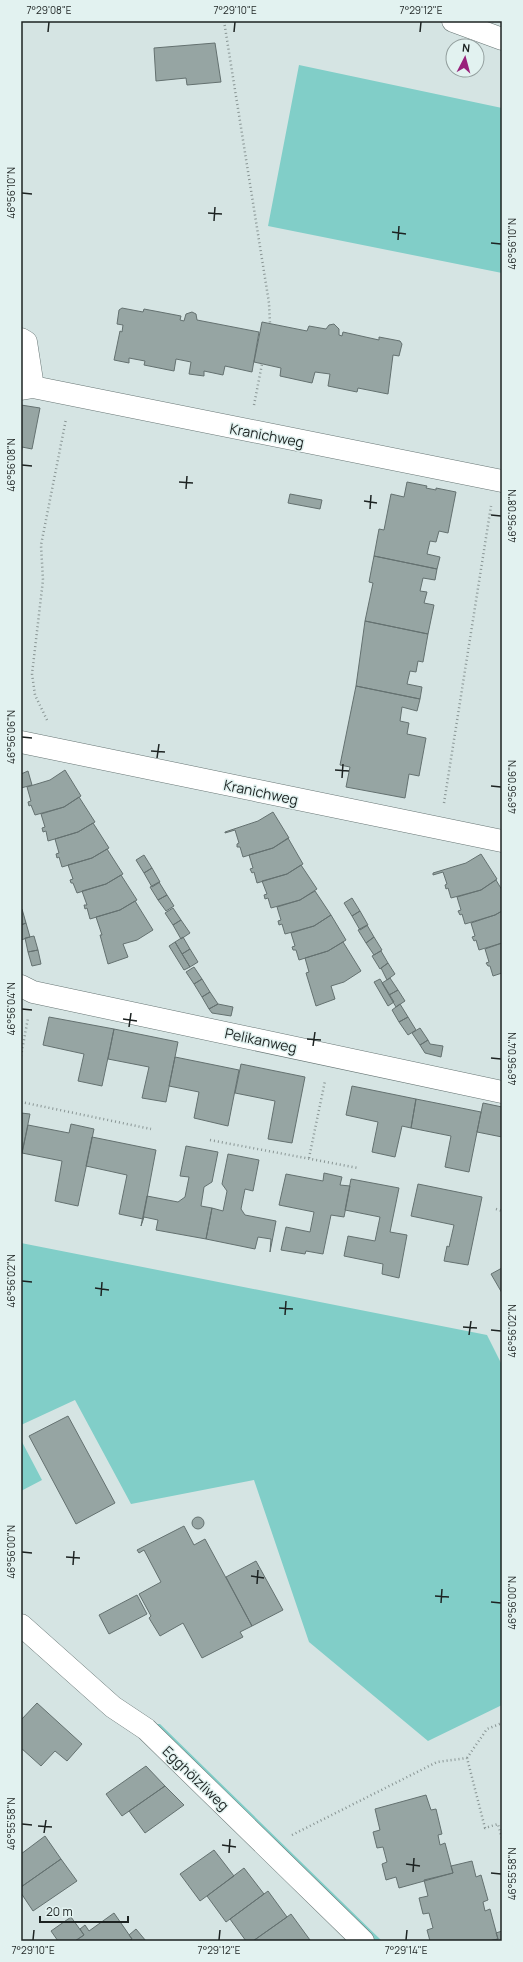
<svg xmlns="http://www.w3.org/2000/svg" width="523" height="1962" viewBox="0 0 523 1962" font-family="Manrope,sans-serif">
<rect width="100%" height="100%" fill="#d5e4e3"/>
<path fill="#81cec8" d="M299,65L502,108V273L268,226Z
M21,1243L487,1335L502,1365V1705L428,1741L309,1642L254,1480L131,1504L75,1400L21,1425Z
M21,1440L42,1480L21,1491Z
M156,1724H160L382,1941H376Z"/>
<path fill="#96a5a3" stroke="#647170" d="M215,43L221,82L187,85L186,78L156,81L154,48Z
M122,308L143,312L144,309L181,316L180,320L184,321L186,314L192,312L196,314L197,320L259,332L252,372L225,366L223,375L204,371V376L189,374L191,362L176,359L174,371L144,365L145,361L129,358V363L114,360L120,331L122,332L123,325L117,324L119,310Z
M262,322L307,331L309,326L326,329L329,325L334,324L339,329V335L342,336L343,332L379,340V337L400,341L402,344L399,356L393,355L388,394L358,388L357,392L328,386L330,374L315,372L312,383L280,376L281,368L254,362Z
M21,405L40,408L32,449L22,447L21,455Z
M407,482L427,486L426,488L436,490V488L456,492L448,533L439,531L436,542L430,541L427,554L440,557L437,569L374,556L379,529L384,530L391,494L404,497Z
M290,494L322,500L320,509L288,503Z
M374,556L437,569L435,580L423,578L420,591L427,592L424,603L434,605L428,634L365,621L373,583L369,582Z
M365,621L428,634L423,662L418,661L416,672L410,671L407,684L422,687L420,699L356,686Z
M356,686L420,699L417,711L402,707L400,721L409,723L407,734L426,738L419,776L409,774L405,798L346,787L350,767L340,765Z
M65,770L81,796L64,807L35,815L31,805L29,806L28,802L31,801L27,787L50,780Z
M28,771L32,785L21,788V774Z
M79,797L95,822L78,832L48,841L46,831L43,832L42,828L45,827L41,814L64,807Z
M273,812L289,838L273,848L243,857L240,847H237V844L239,843L235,830L225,833V832L258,821Z
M93,823L109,848L92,858L62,867L59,857L57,858L56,854L59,853L55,839L78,832Z
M288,838L303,864L287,874L257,883L254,872L252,873L250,869L253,868L249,855L273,848Z
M107,849L123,874L106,884L77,893L73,883H71L70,880L73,879L68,865L92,858Z
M481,854L497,879L481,890L451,898L448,888L446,889L445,885L447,884L443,872L433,875V873L466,863Z
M144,855L152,868L144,873L136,860Z
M301,865L317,889L300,900L271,908L268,898L265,899L264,895L267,894L262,881L287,874Z
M152,868L160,882L152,887L144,873Z
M121,875L137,900L120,910L90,919L87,908L85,909L84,905H87L82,891L106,884Z
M496,880L502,890V911L495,915L465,924L462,914L460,915L458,911L461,910L457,897L481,890Z
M159,882L167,895L158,900L150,887Z
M315,891L331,915L314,926L285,934L282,924L279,925L278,921L281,920L277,907L300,900Z
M167,895L174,906L166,911L158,900Z
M352,898L360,911L352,916L344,903Z
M135,901L153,930L137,940L123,944L128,957L108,964L100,935H102L96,917L120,910Z
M173,908L181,920L173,925L165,913Z
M22,909L26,923L21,925V910Z
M360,911L368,925L360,930L352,916Z
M502,911V943L479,950L476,940L474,941L472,937L475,936L471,923L495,915Z
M331,915L346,940L328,951L299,960L296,950H293L292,947L295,946L291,933L314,926Z
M181,920L190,933L181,939L173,925Z
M26,923L30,937L21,940V925Z
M367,925L374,937L366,943L358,930Z
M34,936L38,950L28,952L25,938Z
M183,937L190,949L182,954L175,942Z
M374,937L382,950L374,955L366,943Z
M175,942L190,967L184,970L169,946Z
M343,942L361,971L344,982L331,986L335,999L316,1006L306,973L309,972L305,958L328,951Z
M502,943V973L493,976L490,966H488L486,963L489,962L485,949Z
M190,949L198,962L190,967L182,954Z
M38,950L41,964L32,966L28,952Z
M381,951L388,963L380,969L372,956Z
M388,963L395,974L387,980L381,968Z
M194,967L202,979L194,984L186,972Z
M390,978L398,990L389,995L382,983Z
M202,979L210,992L202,997L194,984Z
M380,979L394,1002L388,1006L374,982Z
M398,990L405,1001L396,1007L389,995Z
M210,992L218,1004L209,1009L202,997Z
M218,1004L233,1007L231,1016L212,1013L209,1009Z
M400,1004L408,1017L399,1022L392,1010Z
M49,1017L114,1029L102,1086L78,1081L84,1054L43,1045Z
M408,1017L416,1030L408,1035L399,1022Z
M420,1028L428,1040L420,1045L412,1033Z
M114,1029L178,1042L166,1102L142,1098L149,1067L108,1059Z
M428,1040L430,1044L443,1046L441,1057L425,1053L420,1045Z
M175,1057L239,1070L228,1126L194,1118L199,1092L169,1086Z
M241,1064L305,1077L292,1143L268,1139L275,1101L235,1093Z
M352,1086L416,1099L411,1128L402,1126L395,1157L372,1152L378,1122L346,1115Z
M416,1099L481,1112L469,1172L445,1167L451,1136L411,1128Z
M483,1103L502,1107V1137L477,1132Z
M21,1113L30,1114L22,1153H21Z
M71,1124L94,1129L78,1206L55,1201L62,1161L22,1153L28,1125L69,1133Z
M92,1137L156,1150L143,1219L119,1214L127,1175L86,1166Z
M186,1146L218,1152L212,1182L204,1187L201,1206L212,1208L206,1239L156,1230L158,1220L144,1217L141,1226L147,1196L178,1202L185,1197L189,1177L180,1176Z
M228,1154L259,1160L253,1191L245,1189L241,1209L245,1215L276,1221L270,1252L271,1239L258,1237L255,1249L206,1239L212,1208L223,1211L227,1191L222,1184Z
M324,1173L342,1177L340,1185L350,1186L344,1217L331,1215L323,1254L306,1251L305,1254L281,1250L286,1227L310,1232L314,1212L279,1205L286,1174L323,1181Z
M351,1179L399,1188L390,1232L407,1235L399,1278L382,1274L383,1264L344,1256L348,1236L375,1241L380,1217L345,1210Z
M418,1184L482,1197L468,1265L444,1261L447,1246L449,1247L454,1225L411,1216Z
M502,1268V1293L491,1274Z
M68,1416L115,1503L76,1524L29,1436Z
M192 1523a6 6 0 1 1 12 0a6 6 0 1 1-12 0Z
M184,1526L194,1545L205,1539L252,1626L240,1632L243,1637L202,1658L183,1623L160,1636L149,1618L151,1616L139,1594L161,1582L144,1550L139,1553L137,1550Z
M256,1561L283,1610L252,1626L226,1577Z
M137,1595L147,1614L109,1634L99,1615Z
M37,1703L82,1744L67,1761L55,1751L41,1766L21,1748V1720Z
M146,1766L165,1786L122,1816L106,1794Z
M165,1786L184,1805L145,1833L129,1811Z
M426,1795L431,1810L436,1809L442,1834L438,1835L440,1845L445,1843L453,1873L399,1888L396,1877L386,1880L382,1864L387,1862L383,1847L377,1848L373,1832L380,1830L375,1809Z
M45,1836L61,1859L21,1887V1854Z
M214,1850L234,1876L200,1901L180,1874Z
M61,1859L77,1881L33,1911L21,1893V1887Z
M472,1861L476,1877L481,1875L488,1900L483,1902L485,1911L490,1909L498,1939L489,1941H430L427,1930L433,1928L429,1913L423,1914L419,1898L428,1896L424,1880L453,1873L451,1866Z
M244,1868L264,1894L226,1922L207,1896Z
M268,1891L287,1917L253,1941H246L230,1919Z
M114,1913L132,1939L129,1941H75L84,1935L80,1929L85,1925L89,1931Z
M291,1914L310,1940L253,1941L287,1917Z
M71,1917L84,1935L75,1941H58L51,1931Z
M136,1929L146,1941H129L132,1939L129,1935Z
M502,1931V1941H489L498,1939L496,1933Z"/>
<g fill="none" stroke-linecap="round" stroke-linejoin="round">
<g stroke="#687675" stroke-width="23">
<path id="minor" d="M21,339L26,342L33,387
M21,389L33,387L502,481
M21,742L502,841
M21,986L33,992L502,1092
M21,1625L113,1707L146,1729L363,1941"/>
</g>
<g stroke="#687675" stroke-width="23">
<path id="primary" d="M453,21L502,39"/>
</g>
<path stroke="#899594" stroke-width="2.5" stroke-dasharray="1 3" stroke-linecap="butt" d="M224,21L269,303L270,324
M254,405L262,364
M47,720L35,695L32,674L43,580L41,545L66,419
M444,803L491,506
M21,1056L28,1018
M21,1102L151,1129
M210,1140L358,1168
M309,1158L325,1081
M496,1209L502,1211
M467,1758L487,1729L502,1723
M292,1835L437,1762L467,1758L485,1828L498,1824L502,1839"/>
<use href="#minor" stroke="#fff" stroke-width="22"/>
<use href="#primary" stroke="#fff" stroke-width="22"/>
</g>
<path fill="none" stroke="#1d2322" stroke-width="1.5" d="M48,32L49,22M234,32L235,22M420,32L421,22M22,193L32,194M208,213L222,214M214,221L215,207M392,232L406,234M398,240L399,226M491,243L501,244M22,465L32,466M179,482L193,483M186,489L187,476M364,501L377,503M370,509L371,495M491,515L501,516M22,737L32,738M151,751L165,752M157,758L159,744M335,770L349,771M342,778L343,764M491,786L501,787M22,1009L32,1010M123,1019L137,1021M129,1027L131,1013M307,1039L321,1040M313,1046L315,1032M491,1058L501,1059M22,1281L32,1282M95,1288L109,1290M101,1296L102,1282M279,1308L293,1309M285,1315L286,1301M463,1327L477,1328M491,1330L501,1331M469,1335L471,1321M22,1552L32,1553M66,1557L80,1558M73,1565L74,1551M251,1576L264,1578M257,1584L258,1570M435,1596L449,1597M491,1602L501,1603M441,1603L442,1589M22,1824L32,1825M38,1826L52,1827M44,1833L46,1820M222,1845L236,1847M229,1853L230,1839M406,1864L420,1866M413,1872L414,1858M491,1873L501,1874M33,1940L34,1930M219,1940L220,1930M406,1940L407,1930"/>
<g text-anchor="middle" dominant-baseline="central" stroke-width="3" stroke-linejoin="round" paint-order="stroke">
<g font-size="14" fill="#1d2322" stroke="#e2f2f0">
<text transform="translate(267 435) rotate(11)">Kranichweg</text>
<text transform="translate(261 792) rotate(12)">Kranichweg</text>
<text transform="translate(261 1040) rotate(12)">Pelikanweg</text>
<text transform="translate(196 1778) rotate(44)">Egghölzliweg</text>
</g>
</g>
<rect width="523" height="1962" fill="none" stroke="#e2f2f0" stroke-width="44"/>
<g transform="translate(465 58) rotate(6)"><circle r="19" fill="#e2f2f0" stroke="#939f9e"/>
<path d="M0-3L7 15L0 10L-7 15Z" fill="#99217b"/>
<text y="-6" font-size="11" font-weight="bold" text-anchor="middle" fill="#1d2322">N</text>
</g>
<path d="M40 1916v6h88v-6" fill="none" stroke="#1d2322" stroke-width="2"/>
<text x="46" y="1916" font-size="12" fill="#1d2322" stroke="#e2f2f0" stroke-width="3" paint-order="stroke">20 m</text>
<rect x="22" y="22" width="479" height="1918" fill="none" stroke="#1d2322" stroke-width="1.5"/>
<g font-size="10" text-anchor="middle" fill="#1d2322">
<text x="49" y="14">7°29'08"E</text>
<text x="235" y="14">7°29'10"E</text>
<text x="421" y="14">7°29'12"E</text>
<text transform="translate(11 193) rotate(-90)" y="4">46°56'10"N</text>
<text transform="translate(512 244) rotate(-90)" y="4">46°56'10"N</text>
<text transform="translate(11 465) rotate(-90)" y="4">46°56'08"N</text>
<text transform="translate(512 516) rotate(-90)" y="4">46°56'08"N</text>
<text transform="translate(11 737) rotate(-90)" y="4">46°56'06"N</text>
<text transform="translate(512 787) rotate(-90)" y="4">46°56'06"N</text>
<text transform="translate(11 1009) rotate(-90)" y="4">46°56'04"N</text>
<text transform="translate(512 1059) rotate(-90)" y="4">46°56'04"N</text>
<text transform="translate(11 1281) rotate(-90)" y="4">46°56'02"N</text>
<text transform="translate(512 1331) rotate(-90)" y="4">46°56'02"N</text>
<text transform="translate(11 1552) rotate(-90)" y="4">46°56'00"N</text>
<text transform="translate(512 1603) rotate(-90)" y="4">46°56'00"N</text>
<text transform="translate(11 1824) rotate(-90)" y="4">46°55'58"N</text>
<text transform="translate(512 1874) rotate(-90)" y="4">46°55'58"N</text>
<text x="33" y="1954">7°29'10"E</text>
<text x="219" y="1954">7°29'12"E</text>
<text x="406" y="1954">7°29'14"E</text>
</g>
</svg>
